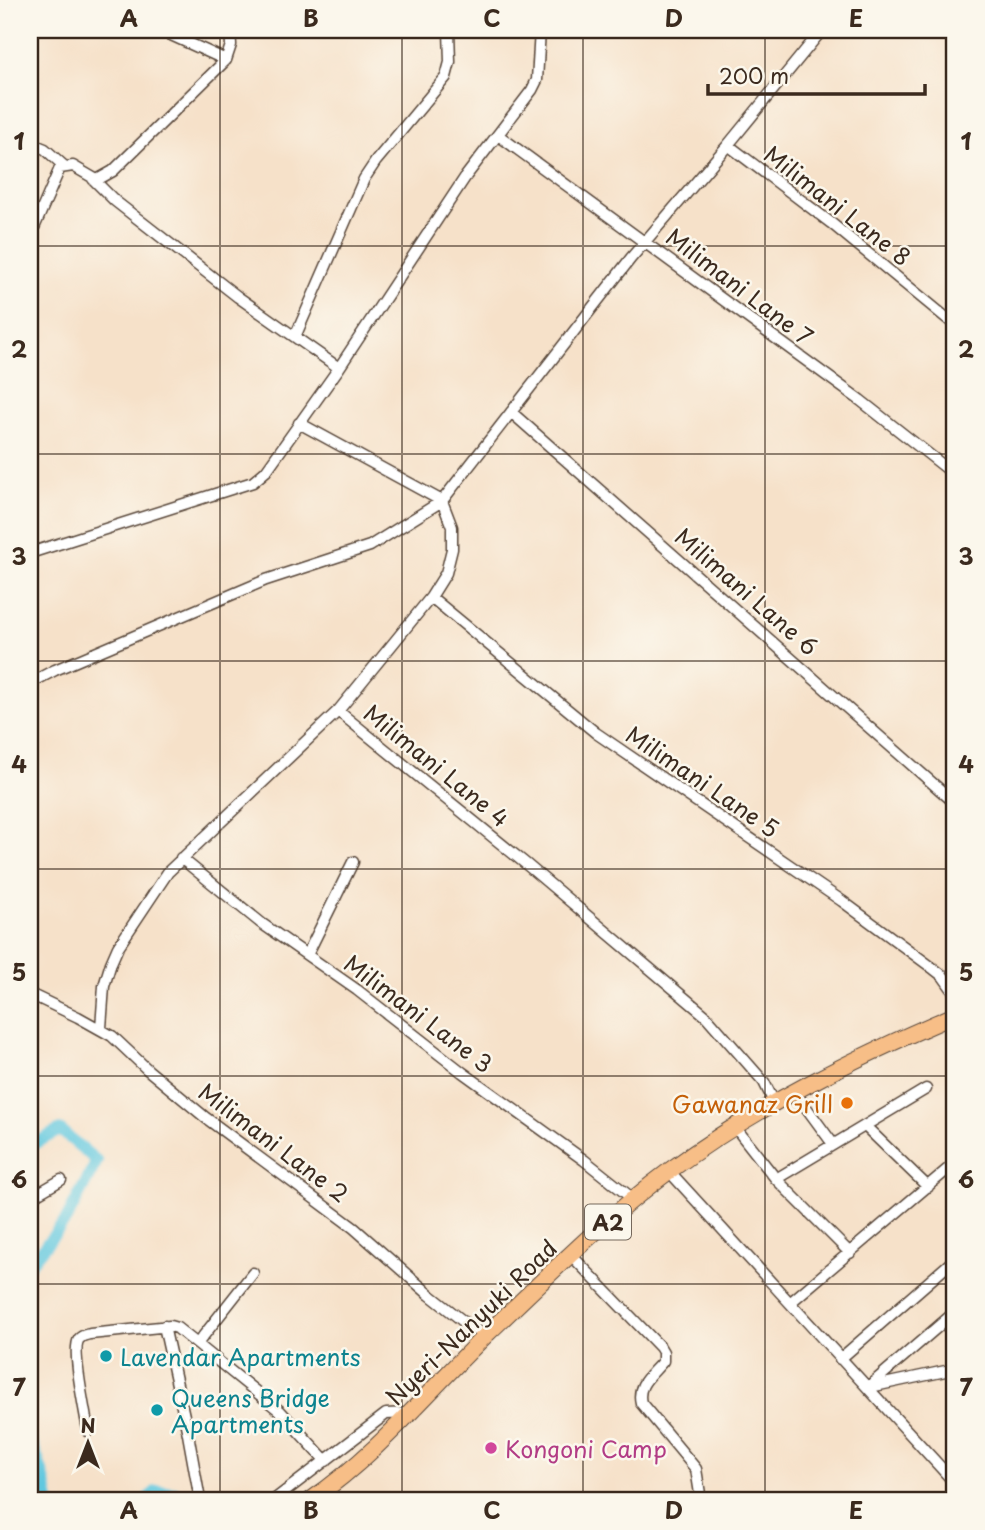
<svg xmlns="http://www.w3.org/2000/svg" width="985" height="1530" viewBox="0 0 985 1530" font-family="'Playpen Sans',sans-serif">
<rect width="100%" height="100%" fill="#fbf7ec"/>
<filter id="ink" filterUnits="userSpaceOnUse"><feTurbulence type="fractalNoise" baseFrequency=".0143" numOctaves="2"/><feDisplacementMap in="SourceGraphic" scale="14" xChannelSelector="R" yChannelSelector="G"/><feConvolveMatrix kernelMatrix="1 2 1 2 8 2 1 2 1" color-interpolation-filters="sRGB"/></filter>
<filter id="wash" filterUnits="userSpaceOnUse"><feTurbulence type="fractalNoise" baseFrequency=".00686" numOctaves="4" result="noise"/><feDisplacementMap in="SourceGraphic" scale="28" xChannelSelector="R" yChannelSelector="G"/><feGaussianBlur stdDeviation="1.57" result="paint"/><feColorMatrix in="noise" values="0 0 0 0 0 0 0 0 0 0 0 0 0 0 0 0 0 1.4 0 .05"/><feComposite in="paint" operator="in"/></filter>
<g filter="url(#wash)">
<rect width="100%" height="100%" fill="#f6e1c9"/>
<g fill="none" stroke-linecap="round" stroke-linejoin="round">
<path stroke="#61c8df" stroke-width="12" d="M30,1146L60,1130L97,1161L66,1220L30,1264
M30,1437L42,1471L49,1500
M146,1500L157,1491L175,1493L178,1500"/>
</g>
</g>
<g filter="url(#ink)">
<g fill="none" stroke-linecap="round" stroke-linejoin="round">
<g stroke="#574538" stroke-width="13">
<path id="minor" d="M160,30L226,60
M498,135L860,400L955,475
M30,143L45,149L64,166
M728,145L831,223L955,325
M93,179L115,201L238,297L339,368
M30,237L60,168L73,166L97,180L113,171L226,60L231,45L230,30
M295,337L364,179L376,161L446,77L450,62L449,30
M511,412L955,803
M299,423L442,501L452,527V549L446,573L431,597L338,711
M30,553L253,482L266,471L339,368L466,176L532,90L537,80L540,30
M431,597L596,733L842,901L934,969L943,976L955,993
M30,683L55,670L266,580L370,546L442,501L631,258L728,145L822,30
M181,858L261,923L357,990L462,1072L584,1160L633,1199
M307,955L353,862
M30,994L78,1017L112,1036L148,1070L206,1118L354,1228L430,1295L473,1329L486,1335
M101,1028L104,986L111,963L118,947L168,872L338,711L526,864L706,1016L764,1082L774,1102
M794,1091L833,1144
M735,1127L776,1179L850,1253
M866,1127L928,1187
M669,1171L955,1483
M776,1179L926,1089
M30,1198L61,1180
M571,1255L660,1347L663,1352V1361C652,1375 636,1384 641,1403L696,1469L701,1500
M791,1302L955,1163
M164,1326L188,1434L200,1500
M197,1344L253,1273
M840,1359L955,1259
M868,1387L955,1312
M870,1387L955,1369
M88,1431C86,1415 71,1349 79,1339C82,1335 86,1335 90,1334L170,1326L177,1328L197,1344L280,1411L326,1461
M30,1492L33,1500
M274,1500L386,1414L410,1413"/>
</g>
<g stroke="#574538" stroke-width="18">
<path id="highway" d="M311,1500C378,1454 430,1389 488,1333C546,1278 604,1219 669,1171C757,1106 854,1058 955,1015"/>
</g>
<use href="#minor" stroke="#fff" stroke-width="10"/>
<use href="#highway" stroke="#f7be87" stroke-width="16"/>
</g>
</g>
<path fill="none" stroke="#3b2a1e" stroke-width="2" stroke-opacity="0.55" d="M220,30V1500M402,30V1500M583,30V1500M765,30V1500M30,246H955M30,454H955M30,661H955M30,869H955M30,1076H955M30,1284H955"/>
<circle fill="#e8710a" stroke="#fbf7ec" stroke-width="2.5" cx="847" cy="1103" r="7"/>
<g fill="#0f9aa8" stroke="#fbf7ec" stroke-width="2.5">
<circle cx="106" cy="1356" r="7"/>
<circle cx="157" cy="1410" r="7"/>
</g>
<circle fill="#d1479c" stroke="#fbf7ec" stroke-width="2.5" cx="491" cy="1448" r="7"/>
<g text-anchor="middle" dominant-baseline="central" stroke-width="5" stroke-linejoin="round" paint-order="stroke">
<rect fill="#fbf7ec" stroke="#75685c" stroke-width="2" x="585" y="1204.5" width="46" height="35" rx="5"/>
<g font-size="21" font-weight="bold" fill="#3b2a1e">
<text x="608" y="1222">A2</text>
</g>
<g font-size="23" fill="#3b2a1e" stroke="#fbf7ec">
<text transform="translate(838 205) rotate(38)">Milimani Lane 8</text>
<text transform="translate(740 286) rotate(37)">Milimani Lane 7</text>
<text transform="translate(747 591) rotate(41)">Milimani Lane 6</text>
<text transform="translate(437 765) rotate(39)">Milimani Lane 4</text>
<text transform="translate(703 781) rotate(34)">Milimani Lane 5</text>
<text transform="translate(419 1013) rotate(37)">Milimani Lane 3</text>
<text transform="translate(274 1142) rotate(37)">Milimani Lane 2</text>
<text transform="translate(471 1322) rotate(-44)">Nyeri-Nanyuki Road</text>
</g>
<g font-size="23" fill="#c56008" stroke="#fbf7ec" text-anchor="end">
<text x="833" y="1103">Gawanaz Grill</text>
</g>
<g font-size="23" fill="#0d838f" stroke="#fbf7ec" text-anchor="start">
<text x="120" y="1356">Lavendar Apartments</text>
<text x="171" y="1397">Queens Bridge<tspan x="171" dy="26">Apartments</tspan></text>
</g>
<g font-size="23" fill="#b23c85" stroke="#fbf7ec" text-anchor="start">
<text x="505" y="1448">Kongoni Camp</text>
</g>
</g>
<rect width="985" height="1530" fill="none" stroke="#fbf7ec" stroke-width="77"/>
<g transform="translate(88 1443)" stroke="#fbf7ec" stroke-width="5" paint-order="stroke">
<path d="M0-5L12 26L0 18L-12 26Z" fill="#3b2a1e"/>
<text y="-10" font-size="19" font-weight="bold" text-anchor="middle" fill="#3b2a1e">N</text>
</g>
<path d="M708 84v10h217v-10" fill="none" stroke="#3b2a1e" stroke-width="3.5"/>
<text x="719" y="84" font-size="21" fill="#3b2a1e" stroke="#fbf7ec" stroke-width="5" paint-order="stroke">200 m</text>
<rect x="38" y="38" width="908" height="1454" fill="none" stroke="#3b2a1e" stroke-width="2.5"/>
<g font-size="23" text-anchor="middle" font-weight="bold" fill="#3b2a1e">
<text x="129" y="27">A</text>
<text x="311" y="27">B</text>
<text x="492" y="27">C</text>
<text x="674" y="27">D</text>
<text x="856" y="27">E</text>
<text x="19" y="150">1</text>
<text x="966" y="150">1</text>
<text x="19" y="358">2</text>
<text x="966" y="358">2</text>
<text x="19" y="565">3</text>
<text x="966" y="565">3</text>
<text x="19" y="773">4</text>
<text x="966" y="773">4</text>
<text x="19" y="981">5</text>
<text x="966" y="981">5</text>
<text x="19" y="1188">6</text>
<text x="966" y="1188">6</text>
<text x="19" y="1396">7</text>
<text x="966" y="1396">7</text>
<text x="129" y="1519">A</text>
<text x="311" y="1519">B</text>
<text x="492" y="1519">C</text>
<text x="674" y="1519">D</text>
<text x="856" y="1519">E</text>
</g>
</svg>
